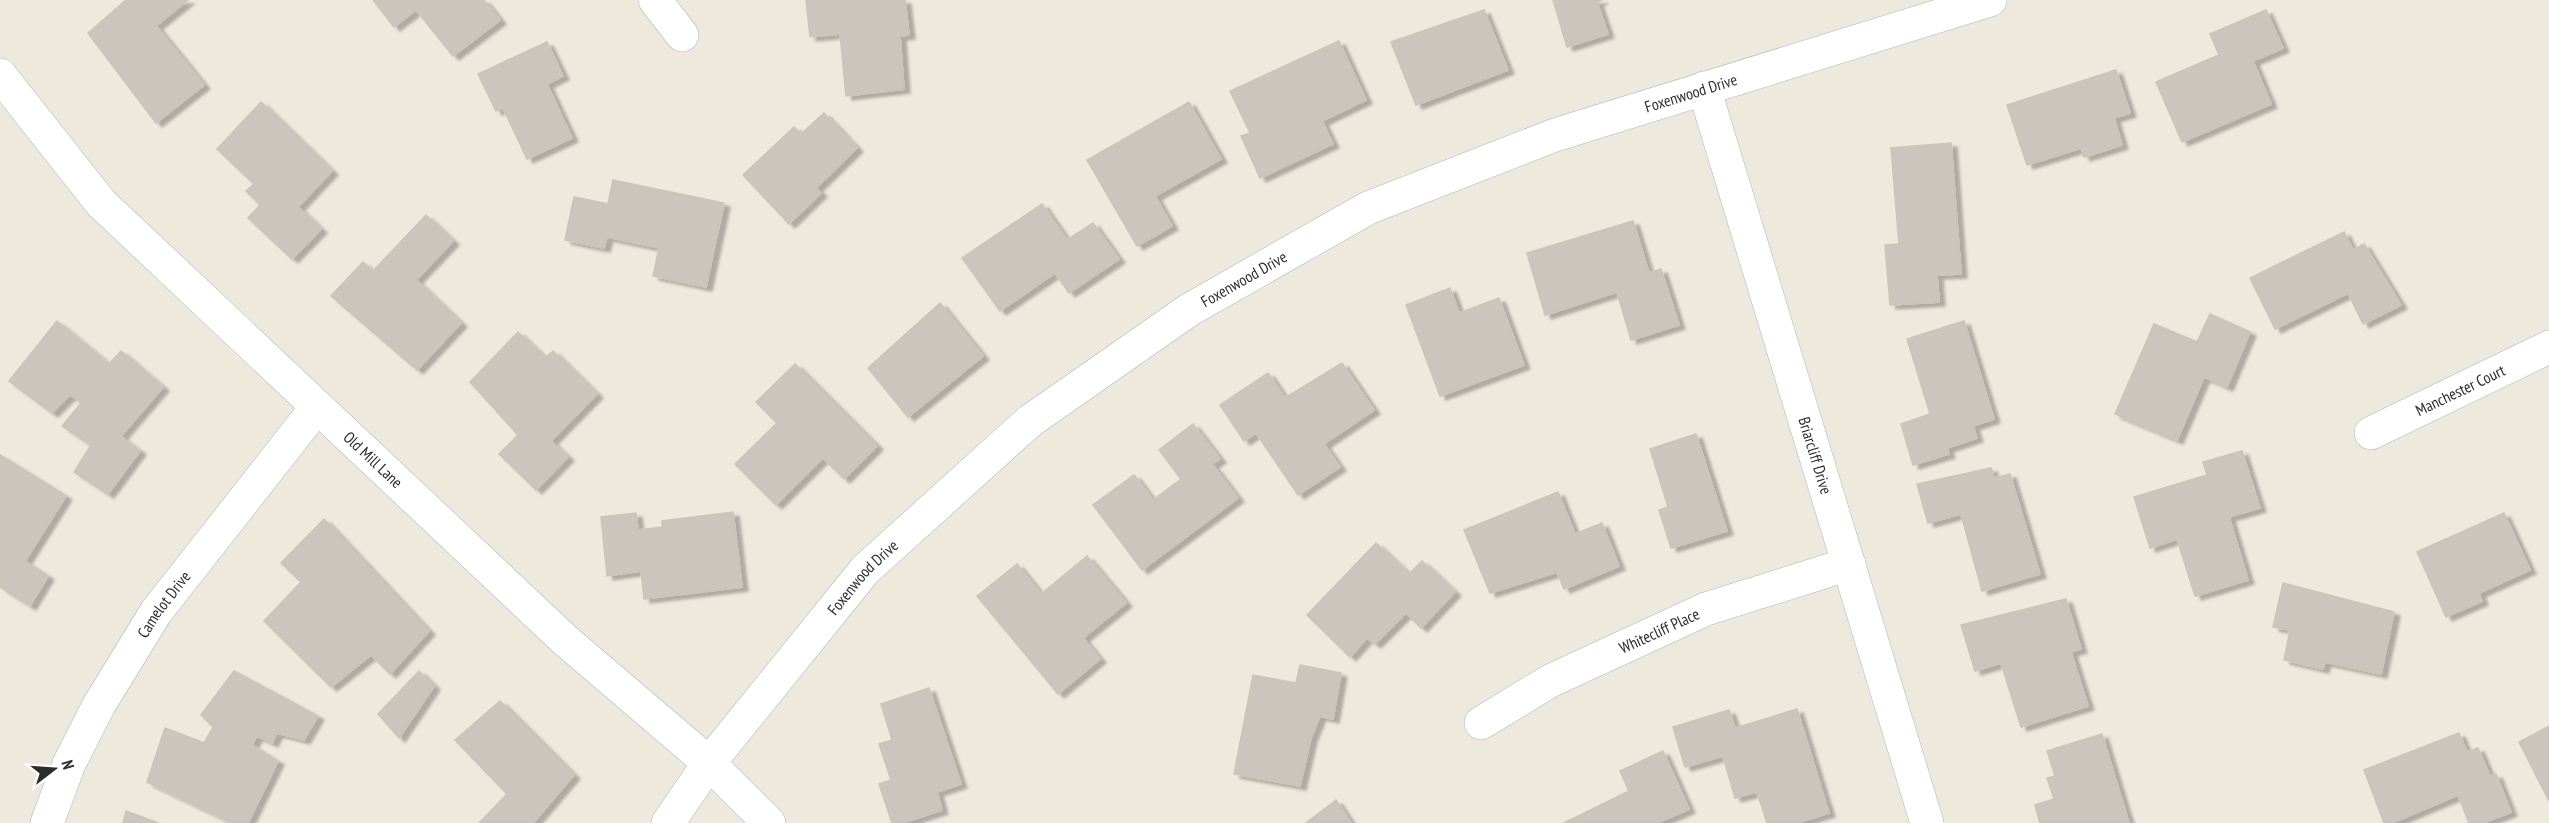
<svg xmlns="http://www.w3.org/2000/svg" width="2549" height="823" viewBox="0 0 2549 823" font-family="'PT Sans Narrow',sans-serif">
<defs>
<filter id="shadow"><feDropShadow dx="6" dy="4" stdDeviation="1.5" flood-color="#0004"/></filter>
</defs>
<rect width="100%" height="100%" fill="#eee9dd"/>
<path fill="#cac5bd" stroke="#cac5b7" stroke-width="1.5" filter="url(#shadow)" d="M126,0H188L156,26L204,85L156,123L88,33Z
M373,0H484L500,20L453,56L416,10L394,27Z
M806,0H905L909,35L900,36L904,89L846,96L840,34L810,37Z
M1553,0H1602L1597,2L1608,34L1567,47Z
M1484,10L1508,70L1416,105L1391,42Z
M2266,10L2283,48L2253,61L2271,104L2182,142L2156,82L2219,55L2210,34Z
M1339,41L1366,100L1322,121L1333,144L1260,178L1241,136L1250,133L1230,91Z
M547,42L563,76L547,84L572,138L527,159L503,108L496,111L478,74Z
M2116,70L2130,113L2114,118L2122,145L2084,157L2081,148L2027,165L2007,105Z
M261,102L332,171L298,207L321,229L292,259L248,218L260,205L246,191L254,184L217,149Z
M1189,102L1221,159L1155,196L1172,226L1137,246L1087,160Z
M824,113L857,148L816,188L821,193L789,224L743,175L794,127L801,134Z
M1951,143L1961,274L1937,275L1939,302L1890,305L1885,245L1899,244L1891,148Z
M613,180L724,203L706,287L653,276L659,248L607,237L604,248L565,240L574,197L608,204Z
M1042,204L1067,240L1093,223L1119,259L1069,293L1055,273L1000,311L962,258Z
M426,215L453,241L416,280L461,323L417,370L331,296L363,262L373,271Z
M1633,221L1649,273L1661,269L1679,325L1631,340L1617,292L1545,315L1527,253Z
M2344,232L2353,250L2364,244L2401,305L2363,324L2348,293L2275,329L2250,278Z
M1450,288L1459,313L1499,298L1524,365L1440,396L1406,305Z
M940,303L983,356L908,417L868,368Z
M2210,314L2250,332L2227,387L2204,377L2177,440L2115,414L2154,324L2197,342Z
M57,321L109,364L121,351L163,387L121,436L140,451L108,494L74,472L91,445L62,426L82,402L70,395L52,413L9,381Z
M1964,321L1994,419L1973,426L1977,438L1947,448L1949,454L1913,465L1901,424L1930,414L1907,339Z
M518,332L545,358L553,351L597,394L551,441L568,457L536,490L499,454L518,435L470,382Z
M1342,363L1374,410L1324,444L1340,467L1298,495L1256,433L1244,441L1220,405L1268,373L1285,398Z
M795,364L877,446L844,479L823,458L776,505L735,464L777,423L756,402Z
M1193,424L1220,459L1212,464L1238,498L1142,570L1093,505L1134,475L1153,500L1181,479L1159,450Z
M1696,434L1727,531L1671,548L1659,510L1668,507L1650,449Z
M2242,451L2260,508L2229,517L2248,580L2195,596L2177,539L2150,548L2134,497L2207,475L2203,462Z
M0,455L66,496L25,561L48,576L30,606L0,587Z
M1991,468L1994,478L2010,474L2040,574L1982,591L1961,514L1928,523L1917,484Z
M1558,492L1575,534L1602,523L1619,566L1564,589L1557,572L1490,593L1464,530Z
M733,512L742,587L644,599L641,571L607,576L601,517L636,513L638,530L662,527V521Z
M2504,513L2530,570L2479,593L2482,601L2446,617L2417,552Z
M324,519L429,631L390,674L371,655L331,687L264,621L301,582L281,563Z
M1376,543L1409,574L1422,561L1455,592L1421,628L1406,613L1375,644L1367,638L1350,657L1307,615Z
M1087,556L1126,603L1083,638L1100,659L1058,694L977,596L1017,564L1041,594Z
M2283,583L2394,612L2381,674L2325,662L2323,669L2284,660L2290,630L2273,627Z
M2066,599L2081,649L2071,652L2088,706L2021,727L2001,663L1975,671L1961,625Z
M1300,665L1341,673L1333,719L1320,716L1311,738L1300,786L1234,774L1253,675L1296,683Z
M234,671L318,716L304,740L277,733L272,743L257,736L252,745L278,761L248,823H233L147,782L165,728L204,743L213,727L201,715Z
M419,671L434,686L399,738L378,714Z
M929,688L961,784L937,792L942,810L903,823H892L879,784L891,780L879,744L892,740L881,704Z
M500,701L574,775L533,823H479L507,794L455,740Z
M1797,709L1829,813L1797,823H1767L1757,792L1735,798L1723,756L1685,767L1673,727L1729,710L1735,728Z
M2549,726V801L2519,742Z
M2459,733L2467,752L2478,748L2490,776L2496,774L2511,812L2483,823H2469L2458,795L2392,823H2384L2364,770Z
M2102,734L2129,823H2040L2035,805L2054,799L2047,778L2055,776L2047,751Z
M1663,751L1689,809L1657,823H1564L1629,791L1620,771Z
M1336,800L1351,823H1306Z
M126,811L158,823H123Z"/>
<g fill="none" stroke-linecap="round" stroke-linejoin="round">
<g stroke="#b1b2c0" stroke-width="34">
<g id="minor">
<path d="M655,0L682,35"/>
<path id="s1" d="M0,75L101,203L565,640L709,763L769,823"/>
<path id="s2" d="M1704,88L1927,823"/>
<path id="s3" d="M2371,433L2549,347"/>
<path id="s4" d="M1481,723L1550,681L1706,609L1849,564"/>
<path id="s5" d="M47,823L69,764L99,705L156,612L317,407"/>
<path id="s6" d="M668,823L709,763L865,570L1030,421L1189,310L1368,208L1555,135L1990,0"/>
</g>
</g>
<use href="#minor" stroke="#fff" stroke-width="33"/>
</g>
<g text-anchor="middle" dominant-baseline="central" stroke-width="6" stroke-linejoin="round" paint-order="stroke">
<g font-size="16" fill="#2c2c2c" stroke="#fff">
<text stroke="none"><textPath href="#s6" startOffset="1286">Foxenwood Drive</textPath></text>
<text stroke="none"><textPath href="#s6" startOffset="800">Foxenwood Drive</textPath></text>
<text stroke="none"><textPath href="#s3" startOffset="99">Manchester Court</textPath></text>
<text stroke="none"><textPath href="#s2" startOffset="384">Briarcliff Drive</textPath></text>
<text stroke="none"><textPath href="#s1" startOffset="537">Old Mill Lane</textPath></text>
<text stroke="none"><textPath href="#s6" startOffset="314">Foxenwood Drive</textPath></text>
<text stroke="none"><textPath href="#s5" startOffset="249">Camelot Drive</textPath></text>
<text stroke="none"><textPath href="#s4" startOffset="201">Whitecliff Place</textPath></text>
</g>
</g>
<g transform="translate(54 769) rotate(73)" stroke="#ffffff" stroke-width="4.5" paint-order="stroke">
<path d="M0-4.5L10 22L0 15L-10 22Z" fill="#2c2c2c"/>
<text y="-9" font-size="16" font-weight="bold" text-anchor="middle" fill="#2c2c2c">N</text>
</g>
</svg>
